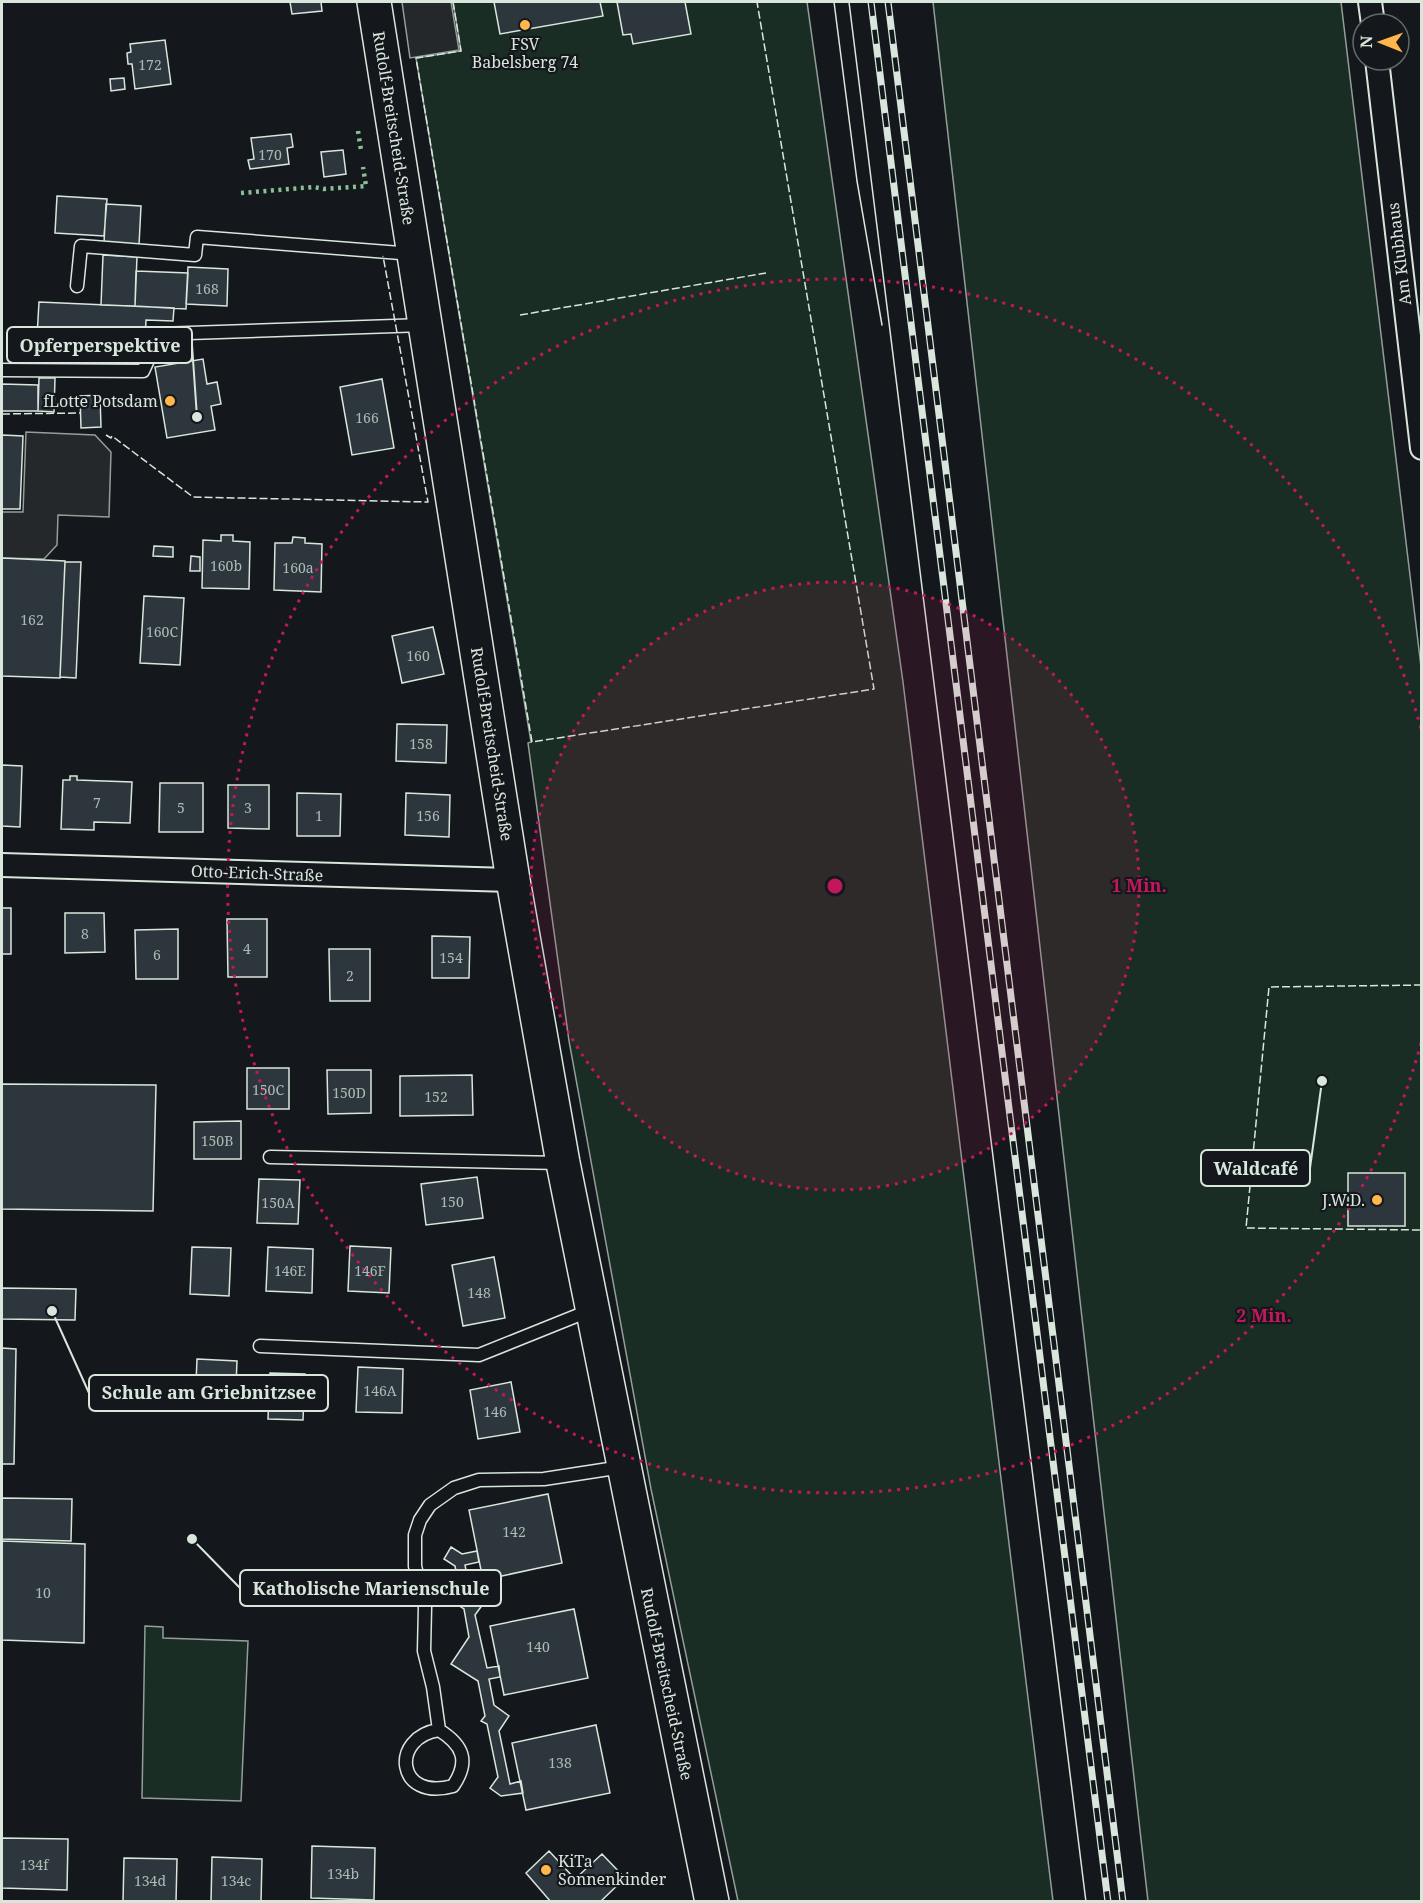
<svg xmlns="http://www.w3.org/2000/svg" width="1423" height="1903" viewBox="0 0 1423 1903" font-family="'Noto Serif',serif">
<rect width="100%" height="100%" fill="#14181c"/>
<path fill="#1a2d24" stroke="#939e99" stroke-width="1.5" d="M453,2H807L903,682L1053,1901H738L651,1489L569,1041L528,743L531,742L416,58L461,51Z
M933,2H1341L1422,675L1421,1901H1148Z
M145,1626L163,1627V1638L248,1641L241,1801L142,1798Z"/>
<path fill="#24282b" stroke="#939e99" stroke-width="1.5" d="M402,2H451L459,50L410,58Z
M26,432L95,435L111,452L109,517L58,515L57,545L44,559L2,558V512H23Z"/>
<path fill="#2c363c" stroke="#d8e6dc" stroke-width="1.5" d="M290,2H321L322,11L292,14Z
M494,2H600L603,16L500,34Z
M617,2H685L691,34L633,44L631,34L623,35Z
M165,40L171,84L135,89L132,64H128L127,53L131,52L130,44Z
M124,78L125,89L111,91L110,79Z
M291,134L293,147L287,148L289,164L250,169L248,160L254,159L251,138Z
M343,150L346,174L324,177L321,152Z
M57,196L107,199L104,236L55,233Z
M106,204L141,206L139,245L104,243Z
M103,255L137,257L135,306L101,305Z
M188,267L228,269L227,306L186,304Z
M136,271L188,273L186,309L135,306Z
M39,302L174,308L173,321L146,320L144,359L36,354Z
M203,359L207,384L217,382L221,404L211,406L215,430L167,438L155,367Z
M39,378H55L54,412L38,411Z
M382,379L394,448L352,455L340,387Z
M2,384L38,385V411H2Z
M100,395L101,427L81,428L80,396Z
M2,435L23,436L20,509H2Z
M221,535H233V541L250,542L249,589L202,588L203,540L221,541Z
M293,537L305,538V543L322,544L321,592L274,590L275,543H292Z
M154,546L173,547V557L153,556Z
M191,556L200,557V571H190Z
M2,558L65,561L60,678L2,676Z
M65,562H81L76,678L60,677Z
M144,596L184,598L180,665L140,663Z
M433,627L444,674L402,683L392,636Z
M397,724L447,725L446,763L396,761Z
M2,765L22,766L20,827L2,826Z
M70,776H77V780L132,782L130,823L94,822V830L61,829L63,780H70Z
M160,783H203V832H159Z
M228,785H269V829L228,828Z
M297,793L341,794L340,836H297Z
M406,793L450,795L449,837L405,835Z
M2,908H11V954H2Z
M65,913H104L105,952L65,953Z
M227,919H267V977H228Z
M178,929V979H136L135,930Z
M432,936L470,937L469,978H432Z
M329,949H370V1001H330Z
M247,1068H289V1109H247Z
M327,1070H371V1113L328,1114Z
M472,1075L473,1115L400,1116V1076Z
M2,1084L156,1085L153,1211L2,1209Z
M241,1121V1159H194V1122Z
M1348,1173H1405V1226H1348Z
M477,1177L483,1218L426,1225L421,1184Z
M259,1179L300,1180L298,1224L257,1223Z
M350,1246L391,1248L389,1293L348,1291Z
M192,1247L231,1248L229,1296L190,1294Z
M268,1247L313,1249L312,1293L266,1291Z
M494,1257L505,1318L463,1326L452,1265Z
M2,1288L76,1289L75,1320L2,1319Z
M2,1348L16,1349L14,1464H2Z
M197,1359L237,1361L235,1409L195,1407Z
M358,1367L403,1369L402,1413L356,1412Z
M270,1373L305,1374L303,1420L268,1419Z
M511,1382L520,1432L478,1439L470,1390Z
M548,1494L562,1563L483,1580L469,1510Z
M2,1498L72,1499L71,1541L2,1539Z
M2,1541L85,1544L84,1643L2,1640Z
M451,1547L462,1554L477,1551L479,1562L465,1565L470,1591L486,1600L475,1615L487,1668L499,1666L500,1677L489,1679L494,1705L509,1716L499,1731L510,1784L521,1781L523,1793L501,1796L490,1788L498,1777L487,1724L481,1721L485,1716L478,1681L451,1664L469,1637L464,1609L458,1605L462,1600L455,1566L444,1559Z
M574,1609L588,1678L504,1695L490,1626Z
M596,1725L610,1793L526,1810L512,1743Z
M2,1838L68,1839L67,1890L2,1888Z
M312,1846L375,1848L374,1900L311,1898Z
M549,1851L575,1879L602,1854L625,1878L600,1902H551L526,1873Z
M212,1857L262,1859L261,1902H211Z
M124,1858L177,1859L176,1902H123Z"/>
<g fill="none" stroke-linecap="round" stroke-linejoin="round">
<g stroke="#d8e6dc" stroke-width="15">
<path id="lane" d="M77,286L81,246L195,255L197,237L413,254
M2,370L143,371L160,334L424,325
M270,1157L562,1163
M260,1346L479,1355L591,1310
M439,1730C463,1745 470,1761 453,1786C396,1802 390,1737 439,1730L433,1687L424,1651L425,1607L415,1566V1535L420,1520L430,1505L454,1488L479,1480L544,1479L622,1467"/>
</g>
<g stroke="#d8e6dc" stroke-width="26">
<path id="street" d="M1370,2L1373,24
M1377,60L1422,448
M2,865L513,880"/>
</g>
<g stroke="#d8e6dc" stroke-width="36">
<path id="secondary" d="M374,2L513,880L563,1163L712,1902"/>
</g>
<use href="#lane" stroke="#14181c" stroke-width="12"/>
<use href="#street" stroke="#14181c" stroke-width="22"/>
<use href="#secondary" stroke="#14181c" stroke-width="33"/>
<path stroke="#d8e6dc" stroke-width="1.5" d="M834,2L857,181L882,325
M849,2L1086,1902"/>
<g stroke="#d8e6dc" stroke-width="7">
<path id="rail" d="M871,2L1108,1902
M888,2L1123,1902"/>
</g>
<use href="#rail" stroke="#14181c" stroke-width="4.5" stroke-dasharray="14" stroke-linecap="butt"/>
<path stroke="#8ac095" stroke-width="4.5" stroke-dasharray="3 4.5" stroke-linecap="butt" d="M358,131L361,150
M241,193L314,187L324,189L366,186L363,167"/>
<path stroke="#d8e6dc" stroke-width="1.5" stroke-dasharray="8 3" stroke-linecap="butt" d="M453,2L461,51L416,58L532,742L874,689L757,2
M520,315L766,273
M2,414L81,413
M106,435L111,438L112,436L193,497L428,502L383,256
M1422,985L1269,987L1246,1228L1422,1230"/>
</g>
<circle cx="835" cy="886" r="304" fill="#c2185b" fill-opacity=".12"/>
<g fill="none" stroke="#c2185b" stroke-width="3" stroke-dasharray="3 6">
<circle cx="835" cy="886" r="304"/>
<path d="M1421 1043A607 607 0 1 1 1421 729"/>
</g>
<g fill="#ffb74d" stroke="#14181c" stroke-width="2">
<circle cx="525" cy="25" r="6"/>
<circle cx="170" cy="401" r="6"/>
<circle cx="1377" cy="1200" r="6"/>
<circle cx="546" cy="1870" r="6"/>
</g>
<g text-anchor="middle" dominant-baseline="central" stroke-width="4.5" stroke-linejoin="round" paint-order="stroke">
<g font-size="14" fill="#adbab4">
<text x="150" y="64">172</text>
<text x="270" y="154">170</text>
<text x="207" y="288">168</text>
<text x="367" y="417">166</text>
<text x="226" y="565">160b</text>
<text x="298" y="567">160a</text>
<text x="32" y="619">162</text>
<text x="162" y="631">160C</text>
<text x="418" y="655">160</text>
<text x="421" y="743">158</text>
<text x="97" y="802">7</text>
<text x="181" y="807">5</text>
<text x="248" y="807">3</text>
<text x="319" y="815">1</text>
<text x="428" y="815">156</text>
<text x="85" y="933">8</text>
<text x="247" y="948">4</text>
<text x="157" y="954">6</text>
<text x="451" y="957">154</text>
<text x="350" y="975">2</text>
<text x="268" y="1089">150C</text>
<text x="349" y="1092">150D</text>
<text x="436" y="1096">152</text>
<text x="217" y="1140">150B</text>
<text x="452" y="1201">150</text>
<text x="278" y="1202">150A</text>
<text x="290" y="1270">146E</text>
<text x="370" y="1270">146F</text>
<text x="479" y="1292">148</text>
<text x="380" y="1390">146A</text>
<text x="495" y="1411">146</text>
<text x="514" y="1531">142</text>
<text x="43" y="1592">10</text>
<text x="538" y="1646">140</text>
<text x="560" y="1762">138</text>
<text x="34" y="1864">134f</text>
<text x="343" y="1873">134b</text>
<text x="150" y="1880">134d</text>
<text x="236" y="1880">134c</text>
</g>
<g font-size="16" fill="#d8e6dc" stroke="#14181c" text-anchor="end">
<text x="525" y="44" text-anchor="middle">FSV<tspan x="525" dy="18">Babelsberg 74</tspan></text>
<text x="158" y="401">fLotte Potsdam</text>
<text x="1365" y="1200">J.W.D.</text>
<text x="558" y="1861" text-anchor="start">KiTa<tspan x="558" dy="18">Sonnenkinder</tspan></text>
</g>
<g font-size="16" fill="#d8e6dc" stroke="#14181c">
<text transform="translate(394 128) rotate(81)">Rudolf-Breitscheid-Straße</text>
<text transform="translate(1399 254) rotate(-97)">Am Klubhaus</text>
<text transform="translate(492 744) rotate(81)">Rudolf-Breitscheid-Straße</text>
<text transform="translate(257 873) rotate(2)">Otto-Erich-Straße</text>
<text transform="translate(667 1684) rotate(78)">Rudolf-Breitscheid-Straße</text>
</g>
</g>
<circle cx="835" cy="886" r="9" fill="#c2185b" stroke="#14181c" stroke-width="3"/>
<g font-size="18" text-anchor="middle" font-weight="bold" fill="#c2185b" stroke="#14181c" stroke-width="4.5" stroke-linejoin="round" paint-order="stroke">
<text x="1139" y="892">1 Min.</text>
<text x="1264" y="1322">2 Min.</text>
</g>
<path fill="none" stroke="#d8e6dc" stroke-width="2" d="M197 417L192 345M1322 1081L1310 1168M52 1311L89 1393M192 1539L240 1588"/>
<g fill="#d8e6dc" stroke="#14181c" stroke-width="2">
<circle cx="197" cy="417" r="6"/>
<circle cx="1322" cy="1081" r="6"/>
<circle cx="52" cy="1311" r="6"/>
<circle cx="192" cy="1539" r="6"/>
</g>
<g fill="#14181c" stroke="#d8e6dc" stroke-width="2">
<rect x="7" y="327" width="185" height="36" rx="6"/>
<rect x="1201" y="1150" width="109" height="36" rx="6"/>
<rect x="89" y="1375" width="239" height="36" rx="6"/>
<rect x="240" y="1570" width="261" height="36" rx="6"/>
</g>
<g font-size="18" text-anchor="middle" font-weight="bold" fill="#d8e6dc">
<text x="100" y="352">Opferperspektive</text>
<text x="1256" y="1175">Waldcafé</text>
<text x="209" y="1399">Schule am Griebnitzsee</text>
<text x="371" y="1595">Katholische Marienschule</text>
</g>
<rect width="1423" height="1903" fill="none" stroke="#d8e6dc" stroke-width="6"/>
<g transform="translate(1381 42) rotate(271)"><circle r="28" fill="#14181c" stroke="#626a69" stroke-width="1.5"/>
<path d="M0-4.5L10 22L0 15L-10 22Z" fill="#ffb74d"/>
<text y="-9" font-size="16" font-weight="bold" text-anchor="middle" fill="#d8e6dc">N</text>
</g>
</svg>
